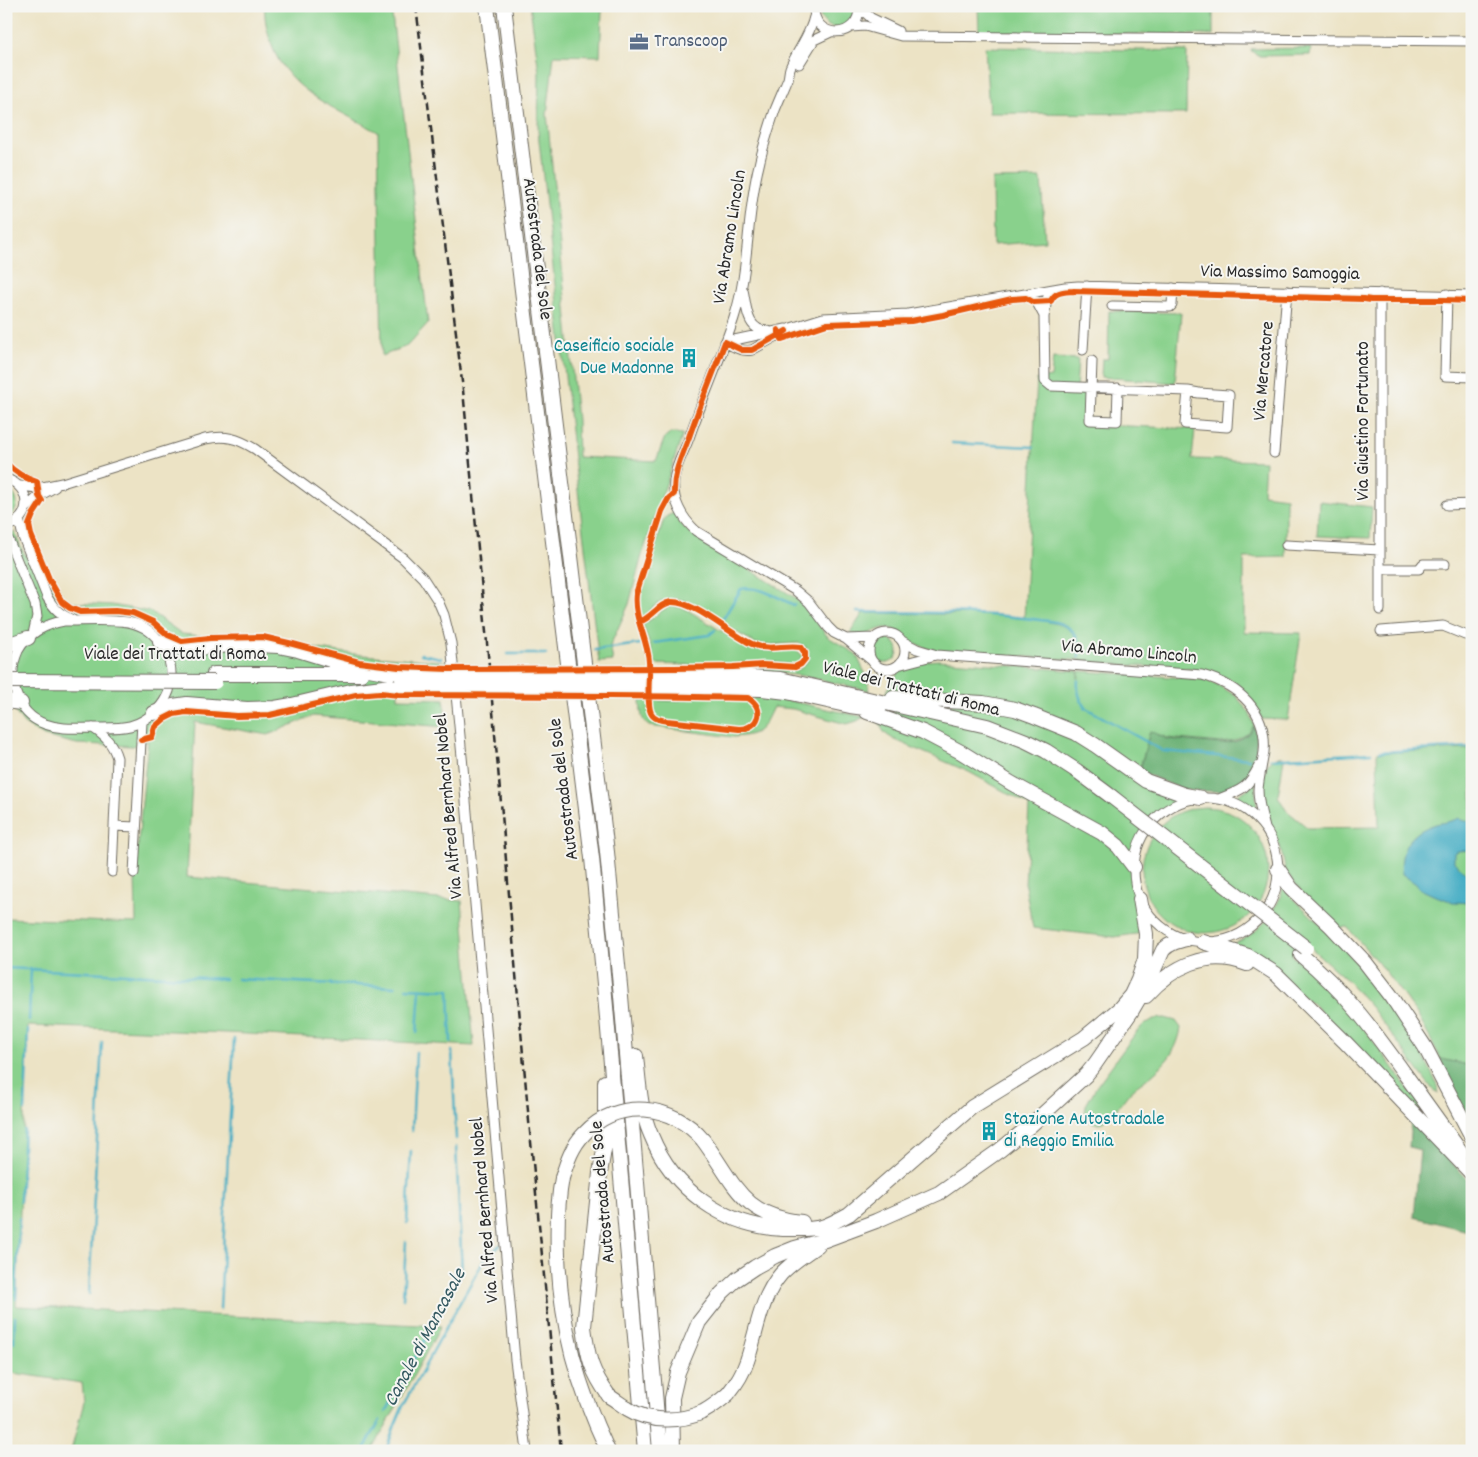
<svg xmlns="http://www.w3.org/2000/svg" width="1478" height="1457" viewBox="0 0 1478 1457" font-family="Dekko,sans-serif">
<rect width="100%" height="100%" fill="#f6f6f2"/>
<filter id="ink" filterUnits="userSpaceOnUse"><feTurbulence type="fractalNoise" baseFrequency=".02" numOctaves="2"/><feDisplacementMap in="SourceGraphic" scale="10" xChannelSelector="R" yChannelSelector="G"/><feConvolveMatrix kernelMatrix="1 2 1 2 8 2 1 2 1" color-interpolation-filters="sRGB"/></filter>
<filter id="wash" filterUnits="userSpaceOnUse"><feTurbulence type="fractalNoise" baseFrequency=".0096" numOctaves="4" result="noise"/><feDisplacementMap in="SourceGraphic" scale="20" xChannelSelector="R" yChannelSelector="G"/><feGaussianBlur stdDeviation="1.12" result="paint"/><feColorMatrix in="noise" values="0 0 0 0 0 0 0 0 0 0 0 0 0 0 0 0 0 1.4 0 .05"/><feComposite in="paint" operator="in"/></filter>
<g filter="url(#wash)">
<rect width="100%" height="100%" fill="#ece3c5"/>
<path fill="#89d18c" stroke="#5a7e5c" d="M265,6H391L428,323L407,346L382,356L378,132C333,107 281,89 268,33C266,24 264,16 265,6Z
M530,6H606L602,12L600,56L554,55L547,114L577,420L578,457L656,461L665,437L670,433L683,434L642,555L629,604L610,646L613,661L599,662L574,458L538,131L539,72Z
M818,6H854C856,33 820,37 818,6Z
M978,6H1148V11H1213V35L979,32Z
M985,47L1187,51L1186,114L989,113Z
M1311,48L1310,55L1260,56L1251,51V49Z
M1041,178L1045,241L993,245L992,179Z
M1109,311L1181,313L1175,383L1101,377L1102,359H1108Z
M1053,358L1078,359L1076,390L1086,391L1084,424L1195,429L1192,459L1265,461L1263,494L1286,497V557L1244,558V632L1301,633L1288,720L1262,719C1255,706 1249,695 1238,685C1214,667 1181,669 1153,667C1128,665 1104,663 1080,661C1081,636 1072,620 1044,621C1070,626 1080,631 1078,660L937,651C926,648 917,645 907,640C900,635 897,629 888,628C879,627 873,633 865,635C860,636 855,634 850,633L863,613L998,615L1024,618L1037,379L1051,377Z
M6,488C20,495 21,512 6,518Z
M1319,501L1372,507L1370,538L1317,536Z
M674,513L683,527L691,533L794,597L802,604L828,637L856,654L866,675L870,691L804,676L740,668L757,667L794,670L800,669L807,662L809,656L806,648L799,643L765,645L754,643L687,601C674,598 662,598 652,608C648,613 646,616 640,619L638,604L651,560L663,522L667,516Z
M14,531L22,550L33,567L37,547L63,597L75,603L112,605L151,612L182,634L274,643L362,655L463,663V664H398V698L444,699L446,727L313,716L268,735L195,722L187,877L462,901L474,1046L227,1033L28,1026L16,1306L441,1326L372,1451H71L84,1402L82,1383L6,1372V918L136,923L135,874L148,741L133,746L77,744L44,736L24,724L13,709H6V540L17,547L11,534Z
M672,606L684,608L749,648L774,651L795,649L802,655L800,662L793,665L772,662L741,663L723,666L653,664L650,645L642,624C655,620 657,610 672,606Z
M874 651a12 12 0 1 1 24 0a12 12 0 1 1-24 0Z
M938,660L1078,671V689L1079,671L1187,678L1206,680L1216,684L1236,696L1249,712L1254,725L1249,733L1234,741L1221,743L1167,738L1150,731L1139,771L1185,798C1152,813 1129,838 1132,876C1133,886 1137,894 1139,903C1141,913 1142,923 1143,933L1114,937L1033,928L1025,886L1029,805L969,772L893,739C891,737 886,735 884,732C872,716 890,674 907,666C917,661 927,661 938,660Z
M714,694L750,696L777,698L864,717L857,721L847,724L835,721L793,709L773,707C762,730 761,735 733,737L649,726C640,720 641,710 640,700L675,701Z
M1472,749V1066L1441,1059L1417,1014L1385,971L1347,927L1339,928L1303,894L1286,872L1280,846L1268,825L1262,810V783L1267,765L1278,756L1284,758L1278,796L1286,810L1308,828L1379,827L1377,753Z
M1255,780L1257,811L1235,796L1248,789Z
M1142 870a63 63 0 1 1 126 0a63 63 0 1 1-126 0Z
M1283,888L1345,949L1374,985L1419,1048L1435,1080L1439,1093L1433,1090L1372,1008L1349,982L1310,947L1295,946L1292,956L1305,966L1346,1004L1423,1109V1113H1420L1312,1003L1230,945C1256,936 1276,915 1283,888Z
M1165,1018L1176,1021L1181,1028C1177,1053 1163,1066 1144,1081C1140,1084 1135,1087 1131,1091C1121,1102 1113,1117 1099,1124L1088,1121L1085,1113L1086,1105L1096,1087L1135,1034L1143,1025L1154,1019Z"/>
<path fill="#6eb378" stroke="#4c6f52" d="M1254,726C1260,751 1256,787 1225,791C1220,792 1215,791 1210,791C1201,791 1191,792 1183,789C1168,784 1154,777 1140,771L1150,731L1167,739L1221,744L1235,742L1249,734Z
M1437,1058L1472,1066V1125Z
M1411,1119L1472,1184V1232L1414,1217L1420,1150L1409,1147Z"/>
<path fill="#46aec5" stroke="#386c78" d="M1459,818L1472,822V850L1457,851L1454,853V862L1467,874L1472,875V903L1453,902L1433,895L1420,889L1416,884L1402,874C1398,848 1412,831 1436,824C1445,822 1450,822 1459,818Z"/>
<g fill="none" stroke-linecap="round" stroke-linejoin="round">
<path stroke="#46aec5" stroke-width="2.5" d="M952,443L1034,447
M857,612C915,613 974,611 1032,619C1044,621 1058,620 1069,628C1079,635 1080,647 1079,658
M723,619L741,589C759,585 778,598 794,605
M654,643L709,635L715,630
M595,650L640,644
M421,654L441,658
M508,654H546
M1078,680C1077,692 1079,698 1086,708L1163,751L1249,759
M1380,752L1472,747
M1270,759L1371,753
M6,968L225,979
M237,979L395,987
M406,988L449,990L451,1042
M29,1020L31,970
M417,1033L420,988
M452,1051L456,1139
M25,1110L28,1030
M412,1131L416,1052
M20,1201L24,1130
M407,1223L411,1151
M89,1294L102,1042
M16,1299L19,1218
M403,1299L406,1242
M220,1309L234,1039
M434,1322L462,1272L456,1147
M14,1342L15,1317
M385,1412L431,1329
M363,1451L380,1420
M386,1451L395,1425L403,1406L448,1324L484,1260L500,1245"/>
</g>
</g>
<g filter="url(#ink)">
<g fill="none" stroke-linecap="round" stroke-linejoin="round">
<g stroke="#6f6b61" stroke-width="11">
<path id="minor" d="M814,6C812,41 861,40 859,6
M859,7L871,18L898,31
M814,17C810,36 797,50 790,68C789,71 789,75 788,79C784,89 779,100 775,110C769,128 763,146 759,165C746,215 750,268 734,318C721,358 703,397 689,438C684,452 675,466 674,481C672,500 682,518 696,531L796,591L809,602L828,627L834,633L846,639L870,659
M851,27L865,26L901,36L1472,41
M799,64L814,40L831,32
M1053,289L1047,299L1044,317L1045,381L1051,386L1188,391L1185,424L1227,427L1229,395L1199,393L1188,391
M743,290C747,307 746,331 768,331
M1029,293L1036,301L1044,316
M1447,294L1445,376L1472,377
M1112,306L1170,307L1172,305L1173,288
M725,342C734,347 742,352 752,350L791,328L823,318L908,314L1065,287L1078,286L1472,296
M725,342L786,329
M1083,350L1087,286
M1092,361L1090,420L1117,421L1118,388
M1274,453L1287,291
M6,479C32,486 33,520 6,526
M20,486L38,488L62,483L205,439C226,435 237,438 255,449L403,558L423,578L438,601L444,615L451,643L463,767L515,1360L527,1451
M1447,505L1472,504
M25,509L39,496L55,487
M19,519L23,537L47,597C55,610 60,614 73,620
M6,536L9,541L35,604L37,616L33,634
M1286,545L1380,550
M1380,569H1419L1423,564H1445
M1380,610V293
M64,621C84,621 108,619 128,622C160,628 177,661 169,691C166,699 162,705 157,710C136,730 121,728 94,728C77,728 61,730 45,724C16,714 6,677 18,651C27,634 45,624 64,621Z
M1381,631L1443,626L1465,635H1472
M869 651a18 18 0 1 1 36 0a18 18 0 1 1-36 0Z
M846,639L874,638
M902,641L917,649L937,655L1202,675C1238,685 1268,711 1264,752C1262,765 1259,777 1258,790C1258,803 1262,816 1265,828
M898,665L936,655
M93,728C105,736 113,744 117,758L112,872
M1134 870a72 72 0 1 1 144 0a72 72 0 1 1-144 0Z
M1219,799C1242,790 1248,788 1259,766
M114,826L136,827
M134,873L142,722"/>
</g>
<g stroke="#6f6b61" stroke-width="16">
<path id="highway" d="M487,6L592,858L604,984L645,1451
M504,6L607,852L621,996L660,1451
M160,642L177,647L187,649L241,644L278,646L298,650L347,665L391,673
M6,645L28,638
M214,674H361
M674,676L719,675L780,679L987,726L1026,741L1046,751L1077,771L1112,797
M675,689L719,688L762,689L787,692L850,706L879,710
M893,698L983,703L1015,709L1034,716L1076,733L1095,745L1146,781L1185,795L1201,798
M6,701L21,703
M867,712L923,732L961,752L1011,783L1102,833L1118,846L1134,867
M154,713L173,706L187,704L247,709L275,708L292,705L351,691L391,686
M1278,869L1291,888L1331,926L1365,962L1392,997L1425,1047L1472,1137
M1203,942L1248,956L1276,974L1344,1041L1472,1174
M1301,955C1345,991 1374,1031 1407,1077C1425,1102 1443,1127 1461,1152
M1146,996C1172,967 1207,948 1247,964
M636,1056C639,1083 640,1110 651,1135C673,1190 724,1226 783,1229C796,1229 810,1230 822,1227C831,1224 840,1219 849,1214L972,1107L1084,1038L1119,1009L1131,995L1138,980L1145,959L1146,934L1140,899
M605,1082V1144L600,1173L584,1327C588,1358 591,1371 609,1396
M703,1140C735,1183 741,1216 802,1222
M562,1178C557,1204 557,1229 558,1255C561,1328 577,1385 608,1451
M728,1394C736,1384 743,1373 747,1361C757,1332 760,1298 781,1274C791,1263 805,1254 818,1245
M673,1451L672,1398L678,1372L699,1322L722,1293L737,1279L755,1267L775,1256L795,1248L825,1240L876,1221L939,1193L1000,1150L1031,1125L1086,1075L1095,1064L1131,1012L1148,983L1163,950C1170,943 1178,941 1187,939"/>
</g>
<use href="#minor" stroke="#fff" stroke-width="9"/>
<use href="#highway" stroke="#fff" stroke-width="14"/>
<path stroke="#2b2b2b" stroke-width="2.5" stroke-dasharray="8 4" stroke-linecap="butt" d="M416,6L463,390L487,643L528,1111L561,1451"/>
<g stroke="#6f6b61" stroke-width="16" stroke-linecap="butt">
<path id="highway-bridge" d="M399,674L538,676H674
M6,681L215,682
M399,686L469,689H675
M1112,797L1306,948
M562,1178C567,1162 572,1146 584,1134C618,1097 673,1104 703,1140
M609,1396C615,1400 622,1405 628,1409C650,1423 680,1422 703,1412C712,1407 720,1401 728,1394"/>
</g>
<use href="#highway-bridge" stroke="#fff" stroke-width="14"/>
<g stroke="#f6f6f2" stroke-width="9">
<path id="cycleway" d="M778,330L782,339L827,324L911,321L943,315L1012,299L1026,298L1033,302L1051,301C1055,291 1064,292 1074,291L1364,299L1371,300H1444L1472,301
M725,342L742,350H752L786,331
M6,463C15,473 24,478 37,482L39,496L42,501L33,515L29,525L31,535L49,579L62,602L70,608L80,612L115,611L133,613L153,622L168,635L182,641L210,638L263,637L293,644L359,662L399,667L449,669L674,668L733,667L763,665L795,667L801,664L805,659V653L801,647C784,644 770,652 752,644C731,635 693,600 671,602C658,604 652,618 639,622
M141,740L152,737L155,727L164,719L174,714L186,712L237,716L270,715L356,695L380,693L399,695L609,696C655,696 702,697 748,698C766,708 759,729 739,729L667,721C661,720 654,719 651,713C646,703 650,674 649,662C648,639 633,618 636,594L662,511L669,498L674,494C673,473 682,456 689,437C700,405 713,374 725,342"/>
</g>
<use href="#cycleway" stroke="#e8590c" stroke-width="6"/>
</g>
</g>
<defs>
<g id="office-bare" transform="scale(1.5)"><path d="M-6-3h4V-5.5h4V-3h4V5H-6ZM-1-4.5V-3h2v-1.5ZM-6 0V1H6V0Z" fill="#5c6f8a" stroke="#f6f6f2" stroke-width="2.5" paint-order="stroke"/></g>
<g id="building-bare" transform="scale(1.5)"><path d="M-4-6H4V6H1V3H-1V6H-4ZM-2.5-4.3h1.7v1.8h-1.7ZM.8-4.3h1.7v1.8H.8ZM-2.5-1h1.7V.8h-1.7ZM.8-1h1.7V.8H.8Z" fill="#0f9aa8" stroke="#f6f6f2" stroke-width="2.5" paint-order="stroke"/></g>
</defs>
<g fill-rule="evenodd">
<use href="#office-bare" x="639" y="42"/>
<use href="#building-bare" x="689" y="358"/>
<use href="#building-bare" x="989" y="1131"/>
</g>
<g text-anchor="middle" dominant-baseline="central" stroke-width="4" stroke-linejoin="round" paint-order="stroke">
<g font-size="19" fill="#4e5e75" stroke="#f6f6f2" text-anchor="start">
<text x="654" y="42">Transcoop</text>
</g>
<g font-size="19" fill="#2b2b2b" stroke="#f6f6f2">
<text transform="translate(731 237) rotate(-81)">Via Abramo Lincoln</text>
<text transform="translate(536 249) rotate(83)">Autostrada del Sole</text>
<text transform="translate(1280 274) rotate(1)">Via Massimo Samoggia</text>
<text transform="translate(1265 371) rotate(-85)">Via Mercatore</text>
<text transform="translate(1364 421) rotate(-90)">Via Giustino Fortunato</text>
<text transform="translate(1129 653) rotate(5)">Via Abramo Lincoln</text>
<text x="175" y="655">Viale dei Trattati di Roma</text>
<text transform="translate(911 690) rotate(14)">Viale dei Trattati di Roma</text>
<text transform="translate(565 789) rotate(-97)">Autostrada del Sole</text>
<text transform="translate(450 806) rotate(-95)">Via Alfred Bernhard Nobel</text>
<text transform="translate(604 1192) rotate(-95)">Autostrada del Sole</text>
<text transform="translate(486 1210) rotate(-95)">Via Alfred Bernhard Nobel</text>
</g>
<g font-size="19" fill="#0d838f" stroke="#f6f6f2" text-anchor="end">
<text x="674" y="347">Caseificio sociale<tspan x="674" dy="22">Due Madonne</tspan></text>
<text x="1004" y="1120" text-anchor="start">Stazione Autostradale<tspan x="1004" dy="22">di Reggio Emilia</tspan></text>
</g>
<g font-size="20" font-style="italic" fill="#345961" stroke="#f6f6f2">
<text transform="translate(426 1338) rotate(-62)">Canale di Mancasale</text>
</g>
</g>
<rect width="1478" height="1457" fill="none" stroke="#f6f6f2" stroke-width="25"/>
</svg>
